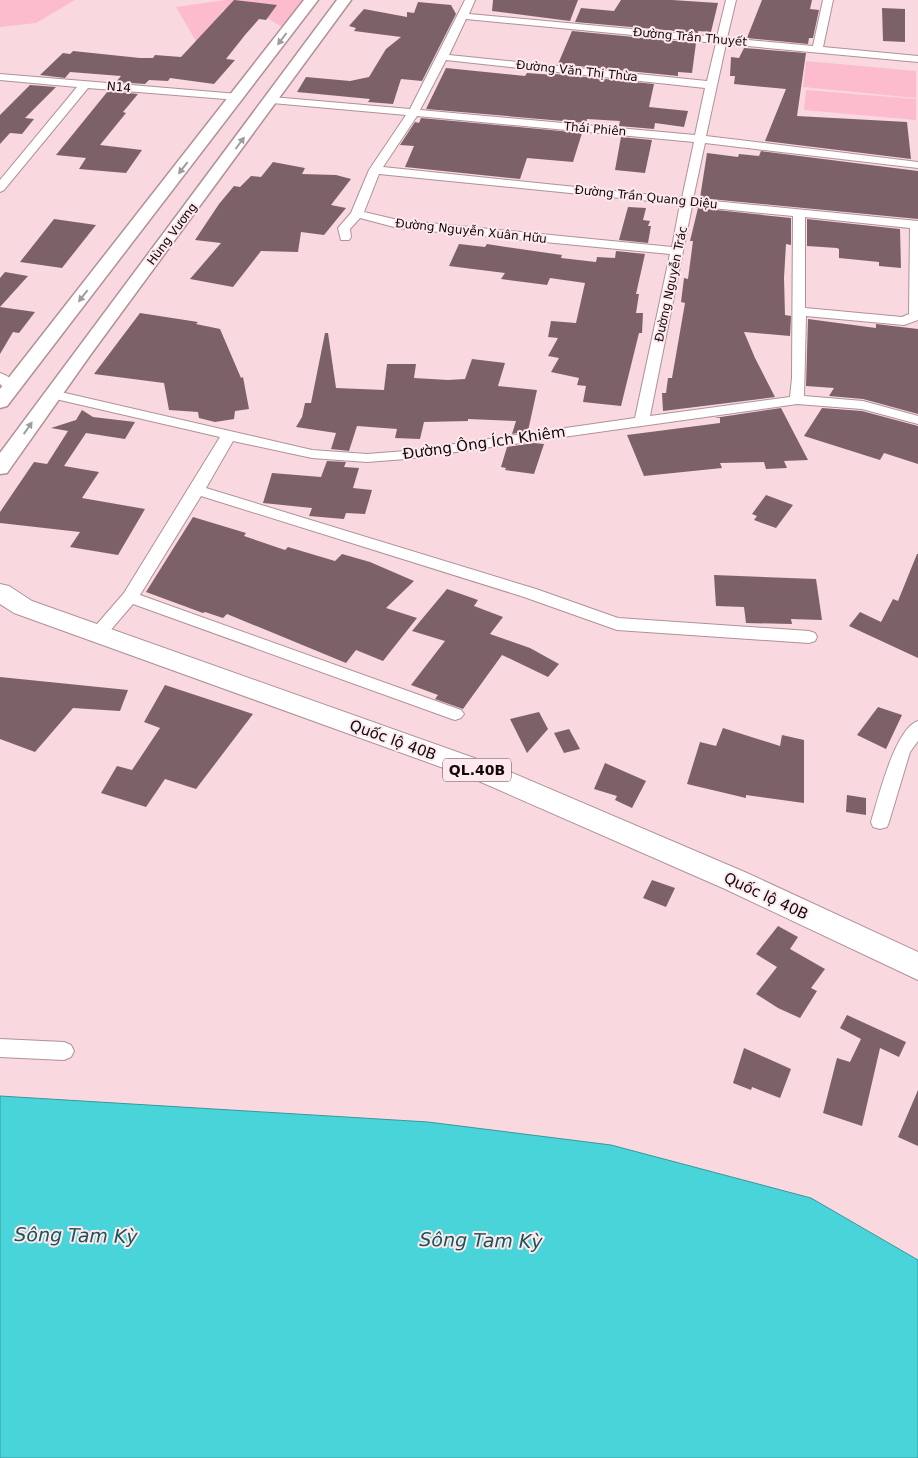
<svg xmlns="http://www.w3.org/2000/svg" width="918" height="1458" viewBox="0 0 918 1458" font-family="'DejaVu Sans',sans-serif">
<rect width="100%" height="100%" fill="#f9d8e0"/>
<path fill="#fcbccd" d="M0,0H75L36,23L0,27Z
M226,0H306L284,28L257,12L223,10L200,48L176,7Z
M806,61L916,71V98L803,87Z
M806,90L916,99V120L804,110Z"/>
<path fill="#49d4d9" stroke="#38979b" d="M0,1096L428,1122L611,1145L811,1198L918,1260V1458H0Z"/>
<path fill="#7d6169" d="M234,0L277,5L266,20L259,19L245,35L226,59L235,60L214,84L170,78L168,81L149,80L145,84L116,82L121,76L70,72L65,78L40,75L63,53L70,54L73,51L140,58H153L155,55L181,57Z
M493,0H578L570,21L492,11Z
M621,0H672L718,3L711,32L698,31V33L575,22L581,8L614,11Z
M762,0H812L810,9L819,10L813,38H809L808,44L747,38Z
M418,2L451,5L456,14L422,81L401,79L393,104L368,102L370,99L297,92L306,77L350,81L369,77L386,49L401,37L354,31L356,28L349,26L364,9L407,17V12L414,13Z
M882,8L905,9V42L883,41Z
M572,31L696,43L692,73L678,72V76L558,64Z
M744,48L806,53L797,116L907,122L911,159L765,141L786,89L734,84L735,76H730L731,57L739,58Z
M446,68L525,76L527,73L554,75L555,74L654,84L649,107L688,111L684,127L655,123L654,129L619,126L620,121L587,119L586,123L426,109Z
M30,85L56,87L25,118L34,119L22,134L10,133L0,144V115Z
M108,91L138,94L123,112L126,113L100,145L142,150L126,173L79,169L86,158L56,155Z
M421,118L582,133L573,162L527,158L520,179L405,167L414,146L400,145L415,122L419,123Z
M621,137L652,140L645,173L615,170Z
M761,151L918,171V219L700,198L707,153L738,157L739,154L759,156Z
M273,162L305,168L302,174L336,175L351,179L331,205L346,208L324,235L301,232L298,252L261,251L233,287L190,279L221,243L195,240L219,204L234,186L240,187L251,176L261,177Z
M628,207L646,208L643,220L650,221L648,226H651L648,243L619,240Z
M698,208L791,218V245L786,244L784,278L785,315L791,316L790,336L744,332L755,358L775,397L663,411L662,393H666L668,378H672L685,303L681,302L684,278L688,279L693,241H690Z
M54,219L96,225L62,268L20,262Z
M807,219L900,229L901,268L879,266V262L839,258V249L837,248L807,246Z
M459,244L485,247L487,244L506,247L562,255L561,258L596,262L597,257L615,258L616,251L645,254L636,294H639L636,313H643L642,333H639L621,406L583,402L586,386L577,385L579,378L551,372L559,358L548,356L558,338L548,337L551,321L576,323L585,283L550,278L547,285L501,279L505,273L449,266Z
M5,272L28,276L0,307L35,312L19,333L13,332L0,354V278Z
M140,313L198,322L196,324L220,329L241,378L243,377L249,409L235,411L234,419L215,422L199,418L198,412L169,410L164,383L94,374Z
M808,319L876,328V324L918,329V414L863,399L829,396L834,388L806,386Z
M325,333H328L336,388L384,390L387,364H416L414,378L448,380L465,379L472,359L505,363L498,386L537,390L528,431L512,434L516,421L468,419V421L424,422L420,439L395,438L397,429L357,426L349,451L331,449L336,433L296,427L302,417L305,403H311Z
M781,408L808,460L784,461L787,468L766,469L764,462L720,463L722,468L644,476L627,435L720,423V418H714Z
M822,408L862,411L918,426V464L884,453L880,460L804,436Z
M82,410L93,417L135,422L125,439L86,433L64,466L99,472L82,498L145,509L118,555L70,547L80,532L0,523V512L34,462L47,464L68,431L51,428L76,420Z
M534,443L544,444L534,474L505,470L506,468L501,467L507,447Z
M327,461L346,462L344,467L359,468L353,488L372,490L365,514L346,513L344,519L309,516L312,508L263,503L272,473L321,477Z
M766,495L793,505L776,528L754,520L757,516L752,514Z
M193,517L246,533L244,536L285,550L288,547L335,561L342,554L370,562L414,581L386,608L417,618L383,661L356,650L346,663L227,614L223,618L205,612L203,613L146,592Z
M917,554H918V658L849,626L860,612L881,622L893,599L898,601Z
M714,575L816,579L822,620L791,619L792,624L746,623L744,607L716,606Z
M447,589L478,600L474,606L503,617L490,634L530,648L559,664L548,677L502,655L463,709L435,699L438,695L411,685L445,641L412,631Z
M0,677L128,690L120,711L73,708L35,752L0,739Z
M165,685L253,714L196,789L165,779L146,807L101,793L117,766L132,770L160,728L144,722Z
M878,707L902,715L886,749L857,735Z
M539,712L548,729L527,753L510,719Z
M723,728L780,746L782,735L804,740V803L746,795V798L687,784L700,742L716,746Z
M569,729L580,749L564,753L554,733Z
M605,763L646,781L632,808L615,800L617,796L594,789Z
M847,795L866,798V815L846,812Z
M652,880L675,888L666,907L643,898Z
M778,926L798,937L790,949L825,969L811,988L817,991L800,1018L778,1008L756,994L777,967L756,954Z
M847,1015L906,1042L899,1057L880,1048L862,1126L823,1113L837,1058L850,1062L861,1039L840,1028Z
M744,1048L791,1069L780,1098L752,1087L751,1090L733,1083Z
M918,1090V1146L898,1137Z"/>
<g fill="none" stroke-linecap="round" stroke-linejoin="round">
<g stroke="#b09199" stroke-width="2">
<path id="minor" d="M465,0H475L469,14L717,37L726,0H736L727,38L813,46L823,0H833L823,47L918,56V62L726,44L706,136L918,162V168L705,143L693,199L918,221V320L904,325L806,316L804,396L863,401L918,416V424L862,409L797,404L406,459L367,462L312,458L233,441L206,488L536,589L618,618L809,631L815,633L817,637L815,641L809,643L617,630L524,597L201,496L140,595L461,710L464,714L461,718L455,720L449,718L133,604L103,639L97,641L91,639L89,635L91,631L124,593L220,437L47,397L45,394L47,391L52,390L312,450L367,454L406,451L635,418L670,254L398,228L360,218L350,229L351,237L349,240H341L338,228L351,213L369,170L406,115L272,103L267,100L272,97L410,109ZM466,19L716,43L707,81L449,55ZM446,60L705,88L695,135L420,110ZM417,116L694,142L682,198L383,167ZM379,174L680,204L672,247L398,220L364,212ZM692,206L793,216L792,378L790,397L650,416ZM805,217L910,228L909,314L902,317L805,308Z
M0,74L238,94L243,97L238,100L88,88L4,190L0,192V180L77,87L0,80Z
M0,373C7,375 15,381 19,387L17,390H7L0,384Z
M918,721V741L910,752L889,822L887,827L880,829L873,827L871,822C878,799 895,728 918,721Z
M0,1039L64,1042L71,1045L74,1051L71,1057L64,1060L0,1057Z"/>
</g>
<g stroke="#b09199" stroke-width="3">
<path id="secondary" d="M304,0H318L7,406L0,408V389Z
M337,0H351L91,354L7,473L0,474V453Z"/>
</g>
<g stroke="#b09199" stroke-width="2">
<path id="trunk" d="M0,584L9,586L32,601L494,765L747,873L918,952V980L725,889L474,779L14,613L0,604Z"/>
</g>
<use href="#minor" fill="#fff" fill-rule="evenodd"/>
<use href="#secondary" fill="#fff" fill-rule="evenodd"/>
<use href="#trunk" fill="#fff" fill-rule="evenodd"/>
</g>
<defs><path id="oneway-solid" d="M-6-.8H1V-3.2L6.5 0L1 3.2V.8H-6Z" transform="scale(1.25)"/></defs>
<g fill="#a09c9d">
<use href="#oneway-solid" transform="translate(282 39) rotate(127)"/>
<use href="#oneway-solid" transform="translate(240 143) rotate(-53)"/>
<use href="#oneway-solid" transform="translate(183 168) rotate(128)"/>
<use href="#oneway-solid" transform="translate(83 296) rotate(128)"/>
<use href="#oneway-solid" transform="translate(28 428) rotate(-55)"/>
</g>
<g text-anchor="middle" dominant-baseline="central" stroke-width="4" stroke-linejoin="round" paint-order="stroke">
<g font-size="12" fill="#12080b" stroke="#fde9ee">
<text transform="translate(690 37) rotate(5)">Đường Trần Thuyết</text>
<text transform="translate(577 71) rotate(6)">Đường Văn Thị Thừa</text>
<text transform="translate(119 87) rotate(5)">N14</text>
<text transform="translate(595 129) rotate(5)">Thái Phiên</text>
<text transform="translate(646 197) rotate(6)">Đường Trần Quang Diệu</text>
<text transform="translate(471 231) rotate(6)">Đường Nguyễn Xuân Hữu</text>
<text transform="translate(172 234) rotate(-53)">Hùng Vương</text>
<text transform="translate(671 284) rotate(-78)">Đường Nguyễn Trác</text>
</g>
<rect fill="#fde9ee" stroke="#584c4f" stroke-width="1" x="443" y="758.5" width="68" height="23" rx="4"/>
<g font-size="14" font-weight="bold" fill="#12080b">
<text x="477" y="770">QL.40B</text>
</g>
<g font-size="15" fill="#12080b" stroke="#fde9ee">
<text transform="translate(484 443) rotate(-8)">Đường Ông Ích Khiêm</text>
<text transform="translate(393 740) rotate(20)">Quốc lộ 40B</text>
<text transform="translate(766 896) rotate(25)">Quốc lộ 40B</text>
</g>
<g font-size="19" font-style="italic" fill="#1a5456" stroke="#fde9ee">
<text transform="translate(76 1235) rotate(1)">Sông Tam Kỳ</text>
<text transform="translate(481 1240) rotate(1)">Sông Tam Kỳ</text>
</g>
</g>
</svg>
